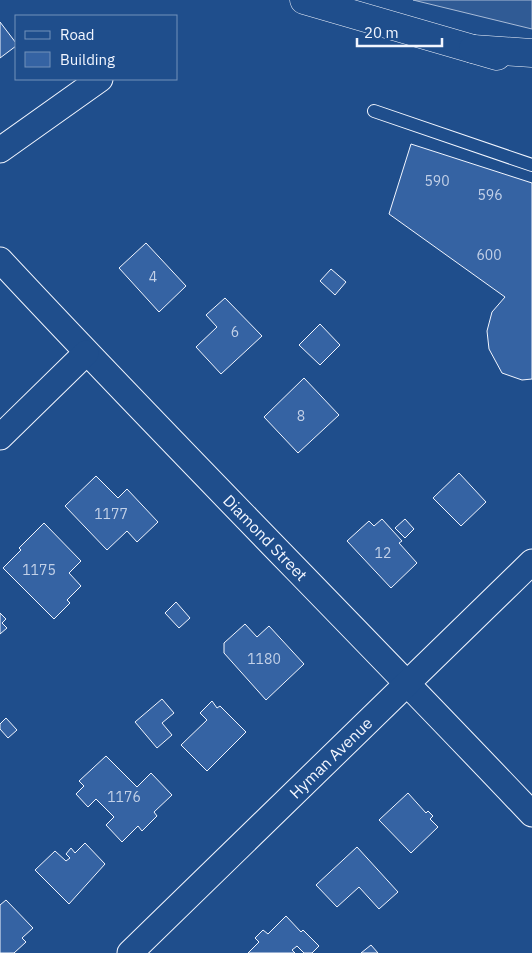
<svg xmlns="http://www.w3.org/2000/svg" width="532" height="953" viewBox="0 0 532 953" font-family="'IBM Plex Sans',sans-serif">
<rect width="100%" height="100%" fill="#1f4e8c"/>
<path fill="#305b95" stroke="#a8bbd7" d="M413,0H532V29Z"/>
<path fill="#3563a3" stroke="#f2f6ff" d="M0,22L16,43V46L0,58Z
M411,144L532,183V379L522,380L502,373L489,349L487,331L492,312L505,297L389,214Z
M146,243L186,286L159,312L119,268Z
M331,269L346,282L335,295L320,281Z
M225,298L262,336L221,374L196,347L217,327L206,315Z
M320,324L340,345L320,365L299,345Z
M304,378L339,415L298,453L264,417Z
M459,473L486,502L461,526L433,498Z
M96,476L118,498L127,489L158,522L137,542L127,531L107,550L65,506Z
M382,519L402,541L399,543L417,563L391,588L347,541L369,521L374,526Z
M405,519L414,529L405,538L395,528Z
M44,523L81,561L69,573L81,586L67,600L70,603L54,619L3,568L21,550L19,548Z
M176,602L190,618L179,628L165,613Z
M0,613L6,619L2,623L7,628L0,634Z
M245,624L257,637L269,626L304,664L266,700L224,653V643Z
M162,699L174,713L162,723L172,735L157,748L135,722Z
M212,701L217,708L220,706L246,732L207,771L181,745L207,720L200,713Z
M6,718L17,730L8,738L0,729V724Z
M106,756L137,787L151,773L172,795L154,812L157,816L142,831L138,826L122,842L106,825L114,817L96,799L88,807L76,794L84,786L79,781Z
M408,793L426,813L428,811L433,816L430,819L438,827L411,853L379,820Z
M85,843L105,864L69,904L35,870L55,851L66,861L70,858L66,854L71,848L75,853Z
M357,847L398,892L379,909L359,887L337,907L316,885Z
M6,900L33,928L22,938L26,942L14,953H0V905Z
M286,916L301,932L303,930L319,946L312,953H304L297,946L292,950L295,953H248L259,942L255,938L263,930L268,934Z
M371,945L378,953H361Z"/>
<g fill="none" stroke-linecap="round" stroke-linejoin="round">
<g stroke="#f2f6ff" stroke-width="14">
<path id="service" d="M374,111L532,165"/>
</g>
<g stroke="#f2f6ff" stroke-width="27">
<g id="minor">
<path d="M0,150L100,79"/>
<path id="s1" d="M0,260C175,448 356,628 532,814"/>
<path d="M0,437L86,353"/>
<path id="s2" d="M130,953L532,562"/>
</g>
</g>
<g stroke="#f2f6ff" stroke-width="29">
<path id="secondary" d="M304,0L497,56"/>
</g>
<g stroke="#f2f6ff" stroke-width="29">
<path id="motorway" d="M473,49L532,53"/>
</g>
<use href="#service" stroke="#1f4e8c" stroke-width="12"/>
<use href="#minor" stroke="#1f4e8c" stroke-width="25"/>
<use href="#secondary" stroke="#1f4e8c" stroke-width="28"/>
<use href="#motorway" stroke="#1f4e8c" stroke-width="28"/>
</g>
<g text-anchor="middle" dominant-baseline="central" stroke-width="4" stroke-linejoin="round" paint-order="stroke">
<g font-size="14" fill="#c3d1e8">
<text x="437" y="181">590</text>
<text x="490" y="195">596</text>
<text x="489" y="255">600</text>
<text x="153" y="277">4</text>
<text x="235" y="332">6</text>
<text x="301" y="416">8</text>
<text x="111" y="514">1177</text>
<text x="383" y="553">12</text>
<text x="39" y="570">1175</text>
<text x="264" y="659">1180</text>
<text x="124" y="797">1176</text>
</g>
<g font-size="16" fill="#f2f6ff" stroke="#1f4e8c">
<text stroke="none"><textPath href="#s1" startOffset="384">Diamond Street</textPath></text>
<text stroke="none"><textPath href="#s2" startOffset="280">Hyman Avenue</textPath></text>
</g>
</g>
<rect x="15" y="15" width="162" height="65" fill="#1f4e8c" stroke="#7391ba"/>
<rect x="25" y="31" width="25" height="8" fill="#1f4e8c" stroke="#7391ba"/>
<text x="60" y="40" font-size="15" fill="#f2f6ff">Road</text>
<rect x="25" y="52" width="25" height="15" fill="#3563a3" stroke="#7391ba"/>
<text x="60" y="65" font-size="15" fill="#f2f6ff">Building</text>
<path d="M357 38v8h85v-8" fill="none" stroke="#f2f6ff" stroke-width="2.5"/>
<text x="364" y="38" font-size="15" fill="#f2f6ff" stroke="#1f4e8c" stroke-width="4" paint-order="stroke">20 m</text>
</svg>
